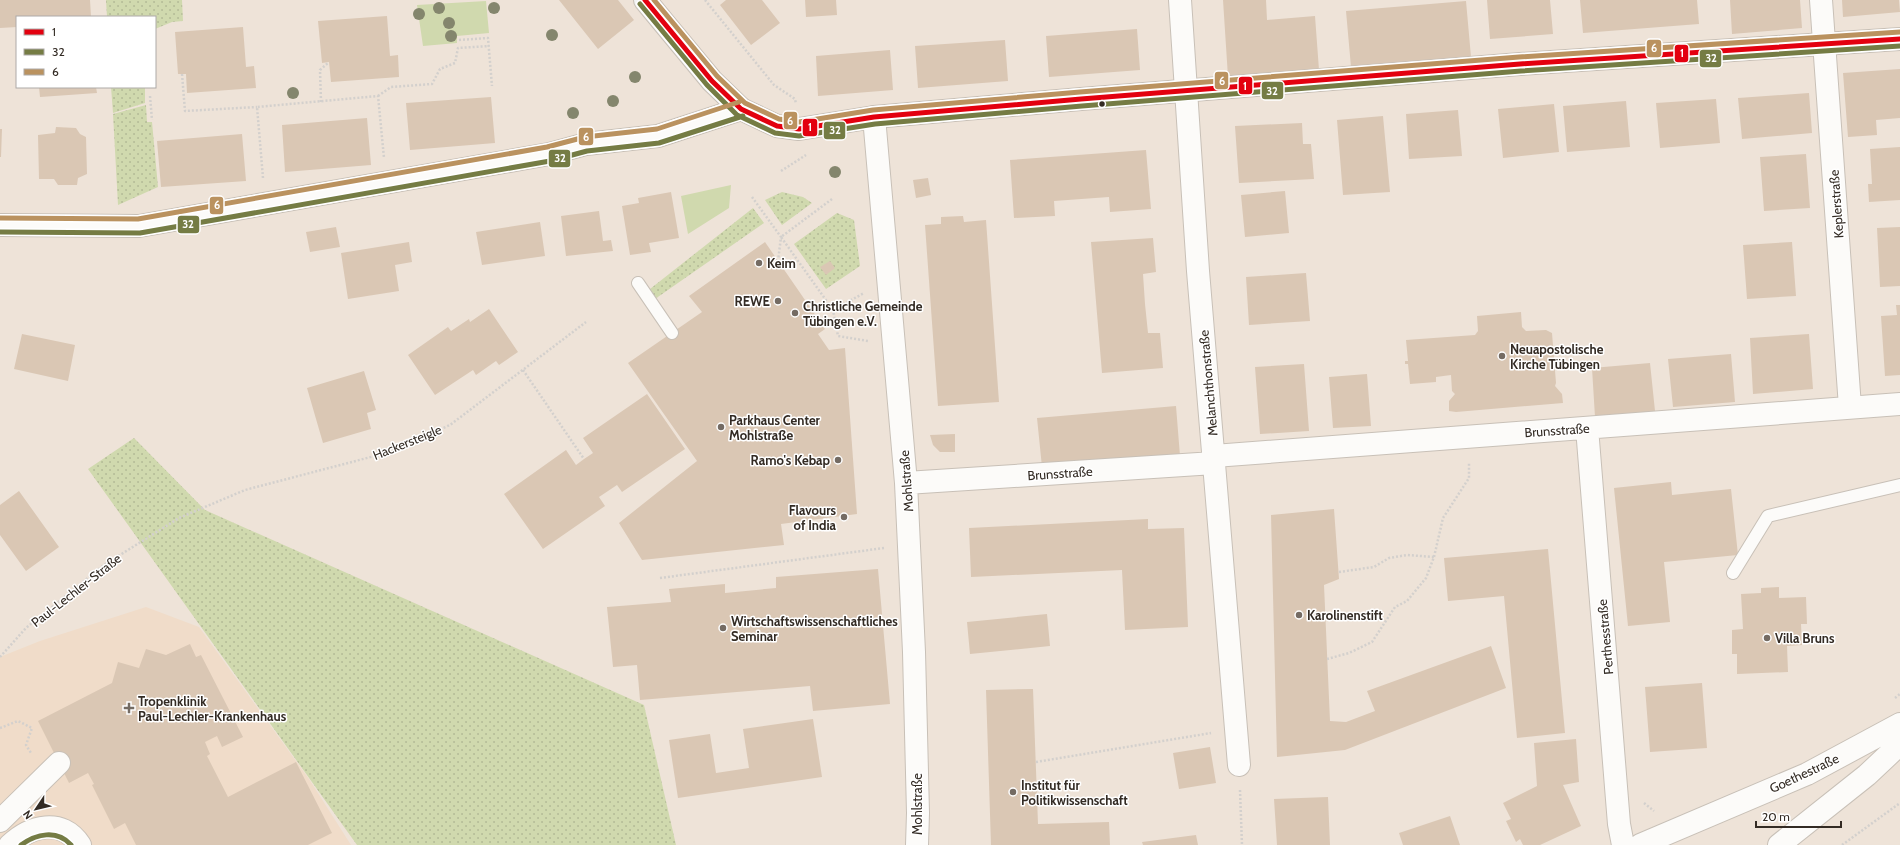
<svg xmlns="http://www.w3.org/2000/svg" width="1900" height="845" viewBox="0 0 1900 845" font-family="Cabin,sans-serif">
<defs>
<pattern id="grass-dots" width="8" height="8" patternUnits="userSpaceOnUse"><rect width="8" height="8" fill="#d0d9ae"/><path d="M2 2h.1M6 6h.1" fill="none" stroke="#b3ba96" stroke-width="1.8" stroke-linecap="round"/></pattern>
</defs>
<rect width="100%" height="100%" fill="#eee3d8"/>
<path fill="#f0dcc9" d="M146,607L199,627L309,779L351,845H0V657L40,641Z"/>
<path fill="url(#grass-dots)" d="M106,0H182L183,21L172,22L155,29V17H107Z
M111,87H145V103L113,113Z
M146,105L147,122H152L158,187L118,205L113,114Z
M782,192L803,197L812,203L782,225L765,200Z
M753,208L764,223L655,299L650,289Z
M837,213L854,220L860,266L826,289L794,244Z
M134,438L205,510L644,705L676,845H357L88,469Z"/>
<path fill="#d0d9ae" d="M486,1L489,33L457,36V43L423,46L417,5Z
M731,185L729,208L688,234L681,196Z"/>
<path fill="#dac7b4" d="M0,0H90L91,17H17V27L0,28Z
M559,0H618L634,20L598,49Z
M726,0H762L780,23L751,45L720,5Z
M805,0H836L837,15L806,17Z
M1223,0H1266L1267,20L1315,16L1319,70L1228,77Z
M1487,0H1550L1553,34L1490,39Z
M1580,0H1697L1699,24L1583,33Z
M1730,0H1800L1802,28L1732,34Z
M1842,0H1899L1900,12L1843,17Z
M1466,1L1471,57L1351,67L1346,11Z
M387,16L390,56L398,55L399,77L331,82L329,62L322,63L318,21Z
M243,27L246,67L254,66L256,88L187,93L186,74H178L175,32Z
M1137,29L1140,70L1049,77L1046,36Z
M1005,40L1008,81L918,88L915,46Z
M890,50L893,90L818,96L816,56Z
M1900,69V118L1876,120L1877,135L1848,137L1843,73Z
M39,87H96L97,93L40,97Z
M1809,93L1812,133L1742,139L1738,98Z
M491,97L495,143L410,150L406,103Z
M1716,99L1720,143L1660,148L1656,103Z
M1626,101L1630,147L1567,152L1563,106Z
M1554,104L1559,152L1503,158L1498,109Z
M1458,110L1462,156L1409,159L1406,114Z
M1383,116L1390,192L1343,195L1337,120Z
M367,118L371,165L285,172L282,125Z
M1302,123L1303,144H1311L1314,179L1239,183L1235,126Z
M56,127L76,128L80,134L86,137L87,174L78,178L77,185H58L54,179H39L38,135L55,133Z
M0,129H2L1,157H0Z
M242,134L246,181L161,187L157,141Z
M1900,147V200L1869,202L1868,184H1872L1870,149Z
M1146,150L1151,209L1110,212L1109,197L1054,201L1055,216L1014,218L1010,160Z
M1806,154L1810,208L1764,211L1760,157Z
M928,178L931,195L916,198L913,180Z
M1285,191L1289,233L1245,237L1241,195Z
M671,192L679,238L649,243L651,252L630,255L622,206L639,203L638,198Z
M599,211L603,241L611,240L613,251L566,256L561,216Z
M963,216L964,222L986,220L999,402L938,406L925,225L941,224V217Z
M540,222L545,256L482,265L476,232Z
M336,227L340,247L310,252L306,232Z
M1900,227V286L1880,287L1877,228Z
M1153,238L1156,272L1143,274L1145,304L1148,333H1160L1163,368L1102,373L1091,242Z
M409,242L412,262L395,265L399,291L348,299L341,253Z
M765,242L825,329L818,334L829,350L845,348L857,514L781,524L784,545L642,560L619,523L697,461L628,363L702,312L689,296Z
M1792,242L1796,296L1747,299L1743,245Z
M830,261L835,268L826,275L820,267Z
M1306,273L1310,321L1249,325L1246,277Z
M1896,305H1900V375L1885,376L1881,316L1897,315Z
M489,309L518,352L499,365L496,361L476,375L473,370L435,395L408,355L448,327L451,331L469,319L470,322Z
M1521,312L1522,327L1526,331L1546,330L1552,333L1556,383L1555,386L1562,394L1563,403L1456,412L1449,411V401L1455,394L1452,391L1451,375L1436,377V382L1410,384L1408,364H1405V361H1408L1406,340L1475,335L1478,331L1477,316Z
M22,334L75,345L68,381L14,369Z
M1809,334L1813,389L1753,394L1750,338Z
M1731,354L1735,402L1673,407L1668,359Z
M1650,363L1655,411L1595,417L1592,368Z
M1304,364L1309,431L1260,434L1255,367Z
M364,371L376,410L367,413L371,429L323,443L307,388Z
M1367,374L1371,426L1333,428L1329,377Z
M647,394L685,449L622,492L617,485L599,497L605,506L543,549L504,494L566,450L576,465L584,459L593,453L583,438Z
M1176,406L1180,456L1042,467L1037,418Z
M955,434V452H940L933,445L930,435Z
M1671,482L1672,495L1731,489L1738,555L1664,562L1670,622L1628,626L1614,488Z
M19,491L59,547L26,571L0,535V505Z
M1334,509L1339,579L1324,585L1330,721L1346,722L1375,711L1367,691L1491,646L1506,688L1345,750L1277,757L1271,515Z
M1148,519V529L1184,528L1188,627L1125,630L1122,570L971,577L969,528Z
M1548,549L1565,733L1517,738L1504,596L1448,601L1444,558Z
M878,569L890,704L813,711L810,686L640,700L637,665L613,667L607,607L671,602L669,589L725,584V593L776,588V577Z
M1779,587V598L1806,597L1807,624H1801L1802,645L1787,646L1788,672L1737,674V654H1732V630L1743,629L1741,594L1761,593V588Z
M1047,614L1050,646L970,654L967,622Z
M190,644L196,657L201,655L243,737L222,747L217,736L205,742L210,754L207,756L228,797L296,762L332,833L308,845H136L125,823L114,829L92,785L94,784L88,773L69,783L38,721L112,683L118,662L139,668L146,649L166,655Z
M1702,683L1707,748L1650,752L1645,687Z
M1033,689L1038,824L1109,822L1110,845H991L986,690Z
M813,719L822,777L678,798L669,740L710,734L716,773L749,768L743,729Z
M1576,739L1579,782L1563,785L1581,826L1540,845H1523L1520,839L1516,842L1506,821L1511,819L1503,803L1537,786L1534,743Z
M1210,747L1216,783L1179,789L1173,753Z
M1328,797L1330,845H1277L1274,799Z
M1450,816L1460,845H1403L1399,833Z
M1196,835L1198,845H1143L1142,842Z"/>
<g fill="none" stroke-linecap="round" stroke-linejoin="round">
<g stroke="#c8c0b7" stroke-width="14">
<path id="lane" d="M638,283L672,333
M1733,573L1768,516L1900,485"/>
</g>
<g stroke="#c8c0b7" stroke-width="24">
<path id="street" d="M1180,0L1198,271L1239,765
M1821,0L1850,407
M874,117L906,483L914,652L918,813L917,845
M0,225L139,226L549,154L586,144L658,136L741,109
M1587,428L1619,824L1623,845
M1214,456L1900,404
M906,483L1214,463
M0,821L59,763
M10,845C30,826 62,817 80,845
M1640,845L1807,774L1900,724
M1779,845L1867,775L1900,744"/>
</g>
<g stroke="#c8c0b7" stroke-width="24">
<path id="secondary" d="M645,0L712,81L741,109L777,126L799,129L874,117L1081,99L1520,64L1900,39"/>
</g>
<path stroke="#d3d0cd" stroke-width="2.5" stroke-dasharray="2 2" stroke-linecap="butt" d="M705,0L774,85L795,99L796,104
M459,40L488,38L492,86
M182,74L185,111L257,107
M150,96L152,120
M378,96L391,87L432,84L440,69L455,63L458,48L489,46
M321,102L320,70L329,62
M781,171L806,155
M263,178L257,107L378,96L384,158
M752,197L781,237L778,261
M832,199L781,237L833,310L838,336L868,341
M833,310L864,293
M523,370L584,459
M1339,572L1374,567L1389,558L1407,555L1434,557
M660,578L884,548
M0,657L26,628L104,565L179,518L245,490L386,453L450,425L586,322
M1327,659L1349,653L1372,642L1395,607L1407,601L1426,578L1434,557L1443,518L1469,478V463
M1895,698L1900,694
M0,728L18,721L32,728L26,745L31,753
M1036,762L1211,733
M1240,790L1242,845
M1644,803L1654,811
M1842,845L1900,803"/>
<use href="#lane" stroke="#fcfbf9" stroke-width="12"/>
<use href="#street" stroke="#fcfbf9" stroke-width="22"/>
<use href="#secondary" stroke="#f3f4f5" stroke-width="22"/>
<g stroke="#fff" stroke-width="8">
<path id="bus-1" d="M645,0L712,81L741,109L777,126L799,129L874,117L1081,99L1520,64L1900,39"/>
</g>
<g stroke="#fff" stroke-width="8">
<path id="bus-2" d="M640,4L707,85L737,115L775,133L799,136L875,124L1082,106L1521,71L1900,46
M0,232L140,233L550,161L587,151L659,143L743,116
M21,845C36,834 57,829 71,845"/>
</g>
<g stroke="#fff" stroke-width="8">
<path id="bus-3" d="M654,0L717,76L745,103L779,119L799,122L873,110L1080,92L1519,57L1900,32
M0,218L138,219L547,147L585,137L657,129L739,102"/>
</g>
<use href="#bus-1" stroke="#e3000f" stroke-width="5"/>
<use href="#bus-2" stroke="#757c44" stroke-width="5"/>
<use href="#bus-3" stroke="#ba925f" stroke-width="5"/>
</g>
<g fill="#84866d">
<circle cx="439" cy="8" r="6"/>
<circle cx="494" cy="8" r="6"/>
<circle cx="419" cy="14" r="6"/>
<circle cx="449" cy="23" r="6"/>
<circle cx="552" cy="35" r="6"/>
<circle cx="451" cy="36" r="6"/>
<circle cx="635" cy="77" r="6"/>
<circle cx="293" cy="93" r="6"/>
<circle cx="613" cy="101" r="6"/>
<circle cx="573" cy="113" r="6"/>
<circle cx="835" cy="172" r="6"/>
</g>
<circle fill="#332b24" stroke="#fff" stroke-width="1.5" cx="1102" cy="104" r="3.5"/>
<g fill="#746b63" stroke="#fff" stroke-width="1.5">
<circle cx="759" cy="263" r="4"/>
<circle cx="778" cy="301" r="4"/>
<circle cx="795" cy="313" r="4"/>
<circle cx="1502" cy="356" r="4"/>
<circle cx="721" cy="427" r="4"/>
<circle cx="838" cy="460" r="4"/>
<circle cx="844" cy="517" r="4"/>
<circle cx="1299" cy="615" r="4"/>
<circle cx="723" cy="628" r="4"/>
<circle cx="1767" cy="638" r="4"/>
<path d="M127 702h4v4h4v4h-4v4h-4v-4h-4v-4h4z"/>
<circle cx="1013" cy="792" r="4"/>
</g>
<g text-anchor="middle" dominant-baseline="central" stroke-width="3" stroke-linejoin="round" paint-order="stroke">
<g font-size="13" fill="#332b24" stroke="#fff">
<text transform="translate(1836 204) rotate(-94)">Keplerstraße</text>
<text transform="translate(1208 383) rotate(-95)">Melanchthonstraße</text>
<text transform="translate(1557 430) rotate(-4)">Brunsstraße</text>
<text transform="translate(407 442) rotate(-22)">Hackersteigle</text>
<text transform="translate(1060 473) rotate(-4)">Brunsstraße</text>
<text transform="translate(906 481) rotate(-94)">Mohlstraße</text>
<text transform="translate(76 590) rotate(-38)">Paul-Lechler-Straße</text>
<text transform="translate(1605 637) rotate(-95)">Perthesstraße</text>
<text transform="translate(1804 773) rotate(-25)">Goethestraße</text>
<text transform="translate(917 804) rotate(-90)">Mohlstraße</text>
</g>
<g font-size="13" font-weight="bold" fill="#332b24" stroke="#fff" text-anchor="start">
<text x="767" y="263">Keim</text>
<text x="770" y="301" text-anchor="end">REWE</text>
<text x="803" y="306">Christliche Gemeinde<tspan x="803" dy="15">Tübingen e.V.</tspan></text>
<text x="1510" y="349">Neuapostolische<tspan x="1510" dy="15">Kirche Tübingen</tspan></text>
<text x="729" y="420">Parkhaus Center<tspan x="729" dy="15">Mohlstraße</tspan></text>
<text x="830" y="460" text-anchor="end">Ramo's Kebap</text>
<text x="836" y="510" text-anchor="end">Flavours<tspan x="836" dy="15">of India</tspan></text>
<text x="1307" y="615">Karolinenstift</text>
<text x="731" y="621">Wirtschaftswissenschaftliches<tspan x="731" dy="15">Seminar</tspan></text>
<text x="1775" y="638">Villa Bruns</text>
<text x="138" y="701">Tropenklinik<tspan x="138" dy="15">Paul-Lechler-Krankenhaus</tspan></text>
<text x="1021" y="785">Institut für<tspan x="1021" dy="15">Politikwissenschaft</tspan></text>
</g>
</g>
<g stroke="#fff" stroke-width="1.5">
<rect x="1646" y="39" width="16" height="19" rx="4" fill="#ba925f"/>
<rect x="1674" y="44" width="15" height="19" rx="4" fill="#e3000f"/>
<rect x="1699" y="49" width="23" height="19" rx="4" fill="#757c44"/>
<rect x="1214" y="71" width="15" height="19" rx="4" fill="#ba925f"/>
<rect x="1238" y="76" width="15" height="19" rx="4" fill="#e3000f"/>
<rect x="1261" y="81" width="23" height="19" rx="4" fill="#757c44"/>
<rect x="783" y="111" width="15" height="19" rx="4" fill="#ba925f"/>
<rect x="802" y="118" width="16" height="19" rx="4" fill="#e3000f"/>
<rect x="823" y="121" width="23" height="19" rx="4" fill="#757c44"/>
<rect x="578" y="127" width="16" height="19" rx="4" fill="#ba925f"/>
<rect x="548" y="149" width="23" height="19" rx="4" fill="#757c44"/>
<rect x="209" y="196" width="15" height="19" rx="4" fill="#ba925f"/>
<rect x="177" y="215" width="23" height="19" rx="4" fill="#757c44"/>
</g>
<g font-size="11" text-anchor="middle" font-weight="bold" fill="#fff">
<text x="1654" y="52">6</text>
<text x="1682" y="57">1</text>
<text x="1711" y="62">32</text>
<text x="1222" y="85">6</text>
<text x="1245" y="90">1</text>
<text x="1272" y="95">32</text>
<text x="790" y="125">6</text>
<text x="810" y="131">1</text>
<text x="835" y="134">32</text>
<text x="586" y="141">6</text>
<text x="560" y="162">32</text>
<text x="217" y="209">6</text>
<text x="188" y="228">32</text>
</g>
<rect x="16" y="16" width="140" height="72" fill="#ffffff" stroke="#adaaa7"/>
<rect x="24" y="29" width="20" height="6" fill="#e3000f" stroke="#adaaa7"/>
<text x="52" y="36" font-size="12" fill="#332b24">1</text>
<rect x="24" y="49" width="20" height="6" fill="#757c44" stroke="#adaaa7"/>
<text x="52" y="56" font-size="12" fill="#332b24">32</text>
<rect x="24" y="69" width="20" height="6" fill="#ba925f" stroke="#adaaa7"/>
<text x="52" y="76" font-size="12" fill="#332b24">6</text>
<g transform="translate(36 809) rotate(235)" stroke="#ffffff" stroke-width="3" paint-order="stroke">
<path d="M0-3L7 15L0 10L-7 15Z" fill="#332b24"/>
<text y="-6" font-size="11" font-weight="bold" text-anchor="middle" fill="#332b24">N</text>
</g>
<path d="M1756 821v6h85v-6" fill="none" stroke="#332b24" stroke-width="2"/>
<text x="1762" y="821" font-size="12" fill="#332b24" stroke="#ffffff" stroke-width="3" paint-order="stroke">20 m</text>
</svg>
